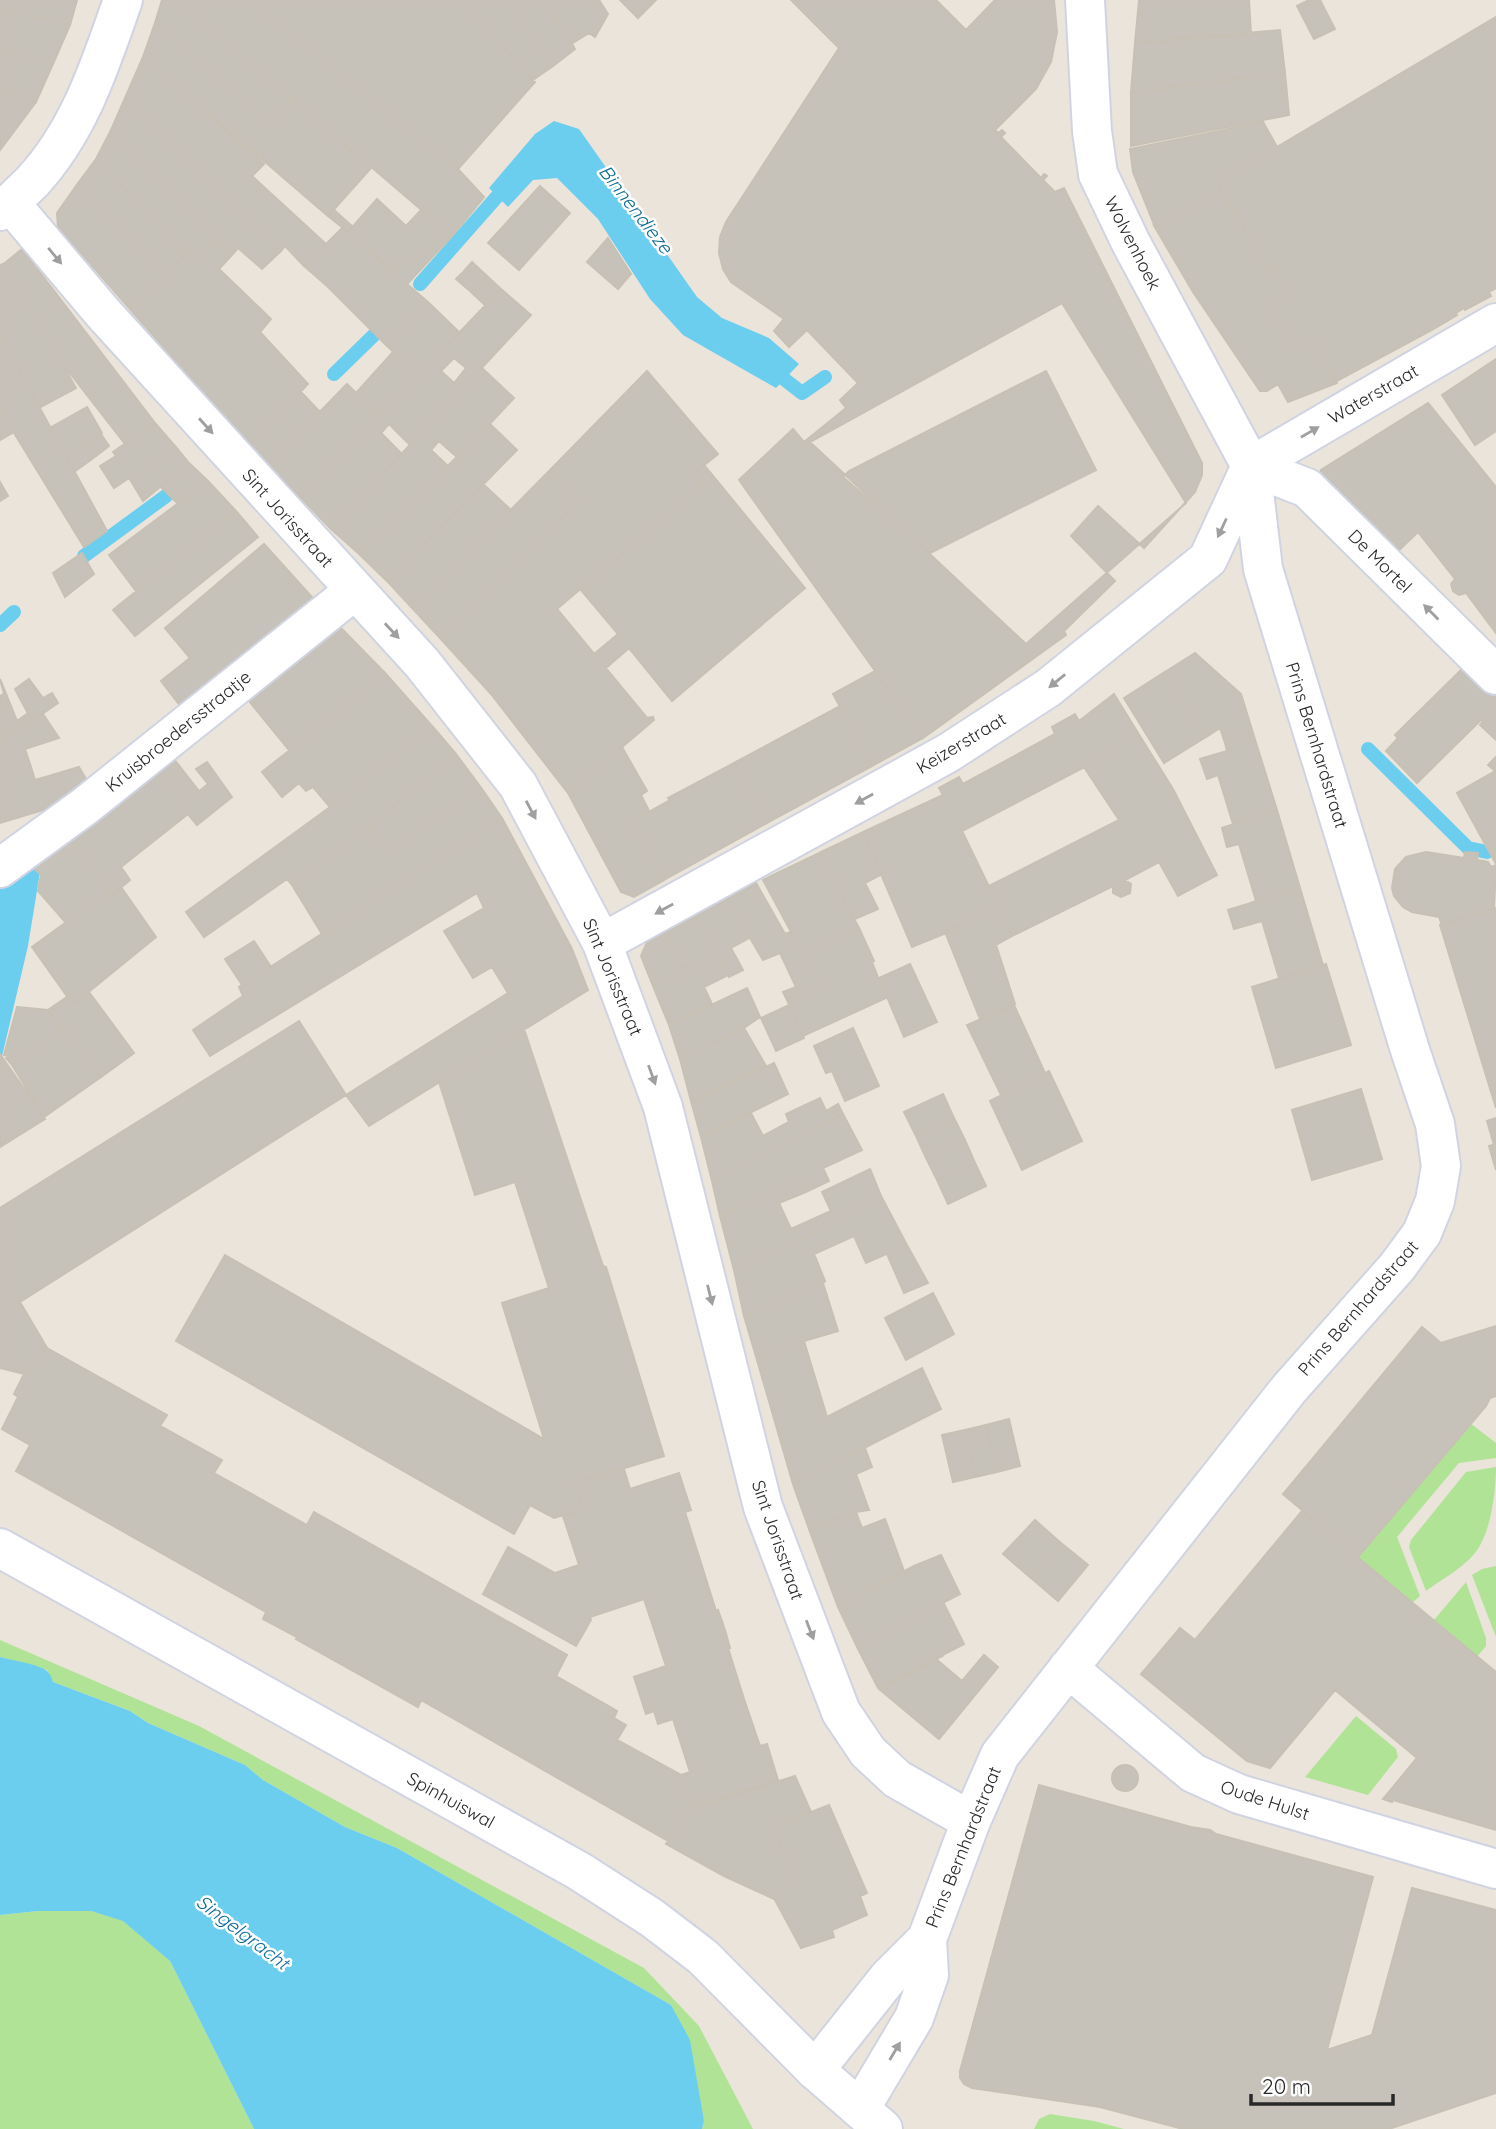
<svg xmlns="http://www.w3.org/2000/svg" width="1496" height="2129" viewBox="0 0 1496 2129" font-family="Quicksand,sans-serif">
<rect width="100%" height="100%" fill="#ebe4da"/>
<path fill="#b1e396" d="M1470,1423L1496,1443V1458L1459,1463L1397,1537L1420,1596L1412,1603L1358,1557Z
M1496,1467C1496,1491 1491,1533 1475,1553C1463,1568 1442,1579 1426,1591L1409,1547L1411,1540L1466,1472Z
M1496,1566V1637L1472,1575L1482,1569Z
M1466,1582L1486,1638V1646L1477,1657L1434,1620Z
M0,1640L199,1726L644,1968L699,2026L753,2129H702L704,2121L671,2005L397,1848L345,1827L263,1780L245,1765L148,1723L130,1711L53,1682L47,1670L0,1657Z
M1356,1716L1396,1749L1398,1757L1368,1795L1305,1777Z
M38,1911H91L123,1920L170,1961L254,2129H0V1915Z
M1050,2114L1094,2121L1124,2129H1034L1039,2119Z"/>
<path fill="#6cceef" d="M554,121L579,129L697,297L722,318L769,338L799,364L776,388L683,335L650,299L598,219L557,178L533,180L508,207L489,188L535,134Z
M41,866L28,946L0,1065V886Z
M0,1657C11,1660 43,1665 48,1672C51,1675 52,1679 53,1682L130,1711L148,1723L245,1765L263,1780L345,1827L397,1848L671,2005L690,2040L704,2121L702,2129H254L170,1961L123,1921L91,1911H38L0,1915Z"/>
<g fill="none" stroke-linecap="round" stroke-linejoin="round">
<path stroke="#6cceef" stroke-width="14" d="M420,284L510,182
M770,368L802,393L825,377
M334,374L374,335
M84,556L166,496
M0,625L14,612
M1368,749L1468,848L1487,852"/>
</g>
<path fill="#c7c2b9" stroke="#c7c0b4" stroke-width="2" fill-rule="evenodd" d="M0,0H77L70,25L0,8Z
M162,0H176L293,101L270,126L155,23Z
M176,0H248L458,169L484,197L452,236Z
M248,0H461L535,82L458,169Z
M461,0H504L553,66L533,80Z
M504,0H545L575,49L553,66Z
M545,0H599L608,14L595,37L589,33L571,44Z
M620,0H656L638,18Z
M791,0H936L966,30L995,0H1054L1057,32L1051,62L1036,89L995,130L998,133L1002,130L1005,133L1001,137L1041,178L1044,174L1047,176L1043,180L1055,192L1064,188L1202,463V475L1195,492L1144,548L1098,506L1071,536L1115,581L1064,631L1066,635L923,738L739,480L793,429L804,442L846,408L840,400L858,383L807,330L789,347L774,331L784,319L731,282L723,269L719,253L720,237L726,222L839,48ZM1046,371L1096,470L930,553L843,477L849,471Z
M1139,0H1249L1251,34L1135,43Z
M1309,0H1320L1335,29L1314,39L1297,6Z
M0,8L70,25L53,64L0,50Z
M1496,17V288L1489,292L1491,296L1465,310L1464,308L1456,313L1457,315L1432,330L1337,381L1313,341L1296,352L1270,310L1273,309L1270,304L1284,295L1280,289L1285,286L1274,269L1270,272L1218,182Z
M155,23L270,126L293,101L371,168L328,216L143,57Z
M1280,30L1285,73L1131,92L1135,43Z
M0,50L53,64L36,102L0,87Z
M143,57L264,164L252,176L326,244L304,266L285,246L281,251L125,98Z
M1285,73L1289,115L1131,146V92Z
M0,87L36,102L0,150Z
M125,98L281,251L262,269L238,248L232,255L111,130Z
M1261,120H1262L1277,147L1218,182L1221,190L1155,227L1133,172L1130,149L1263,122Z
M111,130L217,239L195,257L188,252L186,253L96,159Z
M96,159L186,253L166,276L76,186Z
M76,186L166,276L130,309L58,227L57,213Z
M540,186L570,213L519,270L488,243Z
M1221,190L1270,272L1274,269L1285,286L1280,289L1284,295L1270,304L1273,309L1270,310L1296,352L1313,341L1337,383L1288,402L1278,384L1267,391H1260L1193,292L1153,224L1155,227Z
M377,199L406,226L420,211L452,236L408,283L348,232Z
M333,209L353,227L348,232L328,216Z
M342,228L428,302L387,346L327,286L304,266Z
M608,238L631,274L618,289L587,262Z
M217,239L232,255L219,269L271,319L260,332L308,384L249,445L130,309L166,276L188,252L195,257Z
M22,249L155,423L125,444L62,363L5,263Z
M472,262L487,276L479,284L464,271Z
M5,263L76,388L39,408L0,335V265Z
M464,271L479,284L471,292L456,279Z
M487,276L501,289L493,297L479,284Z
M479,284L493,297L485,305L471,292Z
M501,289L531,315L410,445L389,424L381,433L402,454L331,529L301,498ZM454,358L466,368L454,383L441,371Z
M428,302L459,332L419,376L387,346Z
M1062,303L1186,503L1026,644L810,442Z
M0,335L107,531L84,547L0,410Z
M393,352L419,376L380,416L356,393Z
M1496,359V431L1475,445L1442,395Z
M482,368L514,398L458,458L439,441L431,450L449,467L359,554L331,529Z
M647,371L718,454L693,474L703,484L557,609L647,718L653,717L654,720L568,793L491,694L440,638L577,503L550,470Z
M347,384L380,416L301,498L268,465Z
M301,392L320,412L268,465L249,445Z
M1428,403L1496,487V633L1466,593L1459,595L1453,591L1451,584L1455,579L1418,532L1396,553L1319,478L1321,470Z
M87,407L102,433L67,459L50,428Z
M0,410L14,432L0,440Z
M155,423L175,446L131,481L129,478L114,488L100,466L116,456L113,452Z
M490,424L517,450L388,582L359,554Z
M101,434L109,446L96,456L88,443Z
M88,443L96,456L74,472L67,459Z
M175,446L189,463L143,501L131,481Z
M189,463L208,481L177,503L161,487Z
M704,465L805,588L672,701L629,648L606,668L594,654L618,634L581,590L703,484L693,474Z
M550,470L577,503L440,638L413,609Z
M208,481L236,511L136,591L109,555Z
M0,482L8,496L0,501Z
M483,484L511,510L413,609L388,582Z
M236,511L258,537L135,636L113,610Z
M264,544L319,605L185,712L161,681L190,658L165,628Z
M82,553L94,574L65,597L53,573Z
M337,624L386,674L289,750L244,695Z
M1195,653L1241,694L1253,733L1225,743L1220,728L1206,737L1165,672Z
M1469,662L1471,668L1496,694V705L1417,783L1386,751L1398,738L1395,735Z
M875,671L923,738L872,766L833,694Z
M1165,672L1206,737L1164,763L1124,698Z
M386,674L433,727L330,807L313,787L306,791L299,783L282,797L262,772Z
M0,679L17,721L28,713L32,721L0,739V696L4,694Z
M29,679L43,698L52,693L58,703L32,721L15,689Z
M1114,694L1138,733L1083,768L962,831L998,905L946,933L912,947L863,832L943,795L939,788L959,777L963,784L1055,734L1052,727L1075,714L1079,721Z
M1496,705V740L1480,725L1484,720L1482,719Z
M840,706L872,766L767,823L734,763Z
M43,714L59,738L25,749L31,767L0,781V739Z
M433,727L456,754L348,844L292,885L287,879L204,937L186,912L330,807Z
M1138,733L1173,789L1217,875L1178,896L1159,862L1125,880L1131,884L1130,893L1121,897L1113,893V886L1012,936L989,886L1119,820L1084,767Z
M1253,733L1277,810L1233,824L1218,775L1207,779L1200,759L1227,751L1225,743Z
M622,747L647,791L641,795L649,811L631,822L664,880L634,897L621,892L568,793Z
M170,754L199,791L186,802L156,765Z
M456,754L482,789L385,851L369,827Z
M1496,757V864L1457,793L1495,771L1488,765Z
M207,762L232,797L197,825L188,814L121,867L130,880L112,895L66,837L156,765L186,802L208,784L196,769Z
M734,763L767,823L664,880L631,822L670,800L668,798Z
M31,767L35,780L59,773L68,799L43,810L0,823V781Z
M79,767L89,784L68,799L59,773Z
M482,789L502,818L322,934L292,885L369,827L385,851Z
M1277,810L1300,888L1245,905L1256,901L1239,844L1227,847L1222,828Z
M502,818L572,949L588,990L369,1126L346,1095L508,993L492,967L473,978L444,931L484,908L477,893L210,1056L193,1030L243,996L239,987Z
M863,832L882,874L865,883L878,909L855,919L819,853Z
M66,837L109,891L66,923L38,891L41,875L31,865Z
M1426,852L1464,858L1465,852L1478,853L1477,860L1488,862L1491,867L1496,865L1494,909L1442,925L1439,917L1412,912L1403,907L1394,896L1392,888L1395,869L1406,857Z
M819,853L859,928L804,956L763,880Z
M756,883L785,934L790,932L821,985L787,1000L783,992L796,987L780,953L763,960L727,899Z
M121,887L156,937L75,1003L70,997L69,999L32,947L109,891L112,895Z
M1300,888L1323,965L1279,978L1262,921L1234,929L1228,910Z
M727,899L749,938L731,948L743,970L729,977L696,916Z
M998,905L1012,936L996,945L1015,1004L980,1019L945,932Z
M1496,908V1108L1440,925Z
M696,916L722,963L697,974L692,964L682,968L663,933Z
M859,928L874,961L872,962L886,998L803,1036L787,1000L821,985L804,956Z
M663,933L682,968L674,972L676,976L653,986L641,956L648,940Z
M254,941L271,967L242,985L225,959Z
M722,963L728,975L704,987L712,1004L669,1025L653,986L676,976L674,972L692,964L697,974Z
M910,964L937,1022L904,1037L879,978Z
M1326,964L1351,1045L1276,1068L1252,987Z
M747,988L760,1017L744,1028L680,1059L669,1025Z
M89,992L134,1053L101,1077L65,1028L62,1029L48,1010L67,997L75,1003Z
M789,1005L804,1038L776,1051L761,1018Z
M1014,1005L1045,1073L1001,1095L967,1025Z
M17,1007L48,1010L62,1029L12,1065L6,1058L8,1056L4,1055Z
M299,1021L346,1095L20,1302L47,1348L24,1374L0,1368V1208Z
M65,1028L101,1077L44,1117L12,1065Z
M744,1028L766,1066L691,1101L680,1059Z
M853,1028L879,1086L845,1101L832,1071L826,1073L814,1046Z
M524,1029L603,1266L606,1267L664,1456L575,1483L583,1509L554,1518L530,1505L514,1534L176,1341L225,1255L544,1439L502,1303L549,1288L515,1182L475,1195L439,1082Z
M0,1054L45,1119L0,1147Z
M774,1063L788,1094L701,1137L691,1101Z
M1049,1071L1082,1141L1022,1170L990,1101Z
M1361,1089L1382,1159L1312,1180L1292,1110Z
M943,1094L954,1118L916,1136L904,1112Z
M820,1098L826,1111L838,1104L843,1114L712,1181L701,1137L751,1113L763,1136L789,1122L786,1114Z
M843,1114L862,1150L823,1168L829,1181L806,1192L799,1179L720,1216L712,1181Z
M954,1118L965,1140L926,1158L916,1136Z
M1496,1118V1144L1494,1145L1487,1121Z
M965,1140L975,1163L937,1180L926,1158Z
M1496,1144V1170L1489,1146Z
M975,1163L986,1186L948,1204L937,1180Z
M870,1169L881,1196L822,1224L824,1228L734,1270L720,1216L799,1179L806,1192L779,1203L791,1229L831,1211L822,1192Z
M881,1196L907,1245L866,1263L854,1236L814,1254L825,1281L744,1316L734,1270L824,1228L822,1224Z
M907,1245L928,1283L904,1293L887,1254Z
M825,1281L823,1283L838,1331L804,1341L757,1360L744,1316Z
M933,1293L954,1334L906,1360L885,1318Z
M1496,1326V1396L1490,1398L1486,1406L1358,1557L1283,1494L1422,1327L1441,1343Z
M804,1341L827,1417L922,1368L941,1409L793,1484L757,1360Z
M47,1348L167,1415L160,1426L222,1460L214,1473L307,1525L314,1512L567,1655L556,1676L617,1711L614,1718L626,1725L617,1740L681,1775L687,1773L676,1792L700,1805L687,1810L668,1841L421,1700L418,1707L296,1639L297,1637L263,1619L266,1612L16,1471L30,1445L2,1429L18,1397L14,1394L24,1374Z
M1009,1419L1020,1466L997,1472L986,1425Z
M986,1425L997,1472L975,1477L965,1430Z
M965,1430L975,1477L953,1482L942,1435Z
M865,1448L872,1467L856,1474L869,1510L856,1512L809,1529L793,1484Z
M624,1469L630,1489L679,1473L691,1510L685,1512L716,1611L718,1610L725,1630L730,1648H728L744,1699L760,1746L767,1744L778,1780L700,1805L676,1792L687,1773L690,1772L673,1719L658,1724L654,1711L646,1714L634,1677L666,1666L644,1599L590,1617L591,1620L576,1646L483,1594L508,1547L555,1573L579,1565L563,1516L583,1509L575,1483Z
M1302,1511L1496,1672V1830L1393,1800L1392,1802L1383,1799L1417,1758L1335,1690L1270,1768L1247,1761L1141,1674L1180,1628L1195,1640Z
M856,1512L862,1528L885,1519L904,1571L838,1607L809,1529Z
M1035,1520L1061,1543L1031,1578L1003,1554Z
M1061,1543L1088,1565L1058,1601L1031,1578Z
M941,1555L960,1594L857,1647L838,1607L914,1566Z
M943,1602L964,1644L878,1688L857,1647Z
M944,1655L936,1659L962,1681L984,1655L998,1667L939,1739L879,1689Z
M1112 1778a13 13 0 1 1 26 0a13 13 0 1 1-26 0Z
M795,1776L811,1812L773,1827L795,1879L772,1898L724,1876L666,1844L687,1810Z
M1039,1785L1191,1827L1210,1830L1216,1834L1373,1877L1327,2050L1372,2035L1412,1888L1496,1910V2093L1389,2129H1183L1100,2107L972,2088L964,2084L960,2078V2071Z
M829,1805L867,1893L860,1896L867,1915L832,1930L834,1937L801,1948L775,1900L772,1898L795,1879L773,1827Z"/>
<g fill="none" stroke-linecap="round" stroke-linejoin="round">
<g stroke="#d0d4e2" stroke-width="42">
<path id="street" d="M11,204L103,313L422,663L518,785L602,943L663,1107L763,1507L841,1712L868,1752L897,1779L971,1821
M0,211C12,203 21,192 32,182C80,130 100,65 123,0
M1251,466L1307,488L1496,675
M1251,466L1496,323
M0,868L85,806L354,591
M602,943L948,753L1048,688L1208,559L1251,466
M1068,1668L1193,1773L1239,1794L1496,1869
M815,2070L888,1978L927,1939L971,1821L1000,1755L1289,1389L1397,1267L1422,1233L1435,1201L1441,1166L1435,1124L1410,1050L1263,569L1251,466L1131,243L1098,174L1092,131L1085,0
M860,2109L914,2018L929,1975L927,1939"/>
</g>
<g stroke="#d0d4e2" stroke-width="42">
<path id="secondary" d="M0,1548L579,1871L652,1918L703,1957L815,2070L883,2129"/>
</g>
<use href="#street" stroke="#fff" stroke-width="38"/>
<use href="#secondary" stroke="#fff" stroke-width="38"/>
</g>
<defs><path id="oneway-solid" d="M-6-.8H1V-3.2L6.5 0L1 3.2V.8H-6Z" transform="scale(1.75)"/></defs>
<g fill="#9f9f9f">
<use href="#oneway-solid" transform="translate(55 256) rotate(50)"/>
<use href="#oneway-solid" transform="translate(206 426) rotate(48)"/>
<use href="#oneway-solid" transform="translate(1310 432) rotate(-30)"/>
<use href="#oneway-solid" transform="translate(1222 528) rotate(115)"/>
<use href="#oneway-solid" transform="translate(1431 612) rotate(-135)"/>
<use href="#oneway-solid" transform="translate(392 631) rotate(47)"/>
<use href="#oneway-solid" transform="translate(1057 681) rotate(141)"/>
<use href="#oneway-solid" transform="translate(864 799) rotate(151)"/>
<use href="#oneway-solid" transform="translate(531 810) rotate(62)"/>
<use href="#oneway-solid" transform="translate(664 909) rotate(151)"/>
<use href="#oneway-solid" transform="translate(652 1075) rotate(70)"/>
<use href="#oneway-solid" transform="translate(710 1295) rotate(76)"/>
<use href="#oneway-solid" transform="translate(810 1630) rotate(69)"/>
<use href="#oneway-solid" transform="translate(895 2051) rotate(-59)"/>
</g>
<g text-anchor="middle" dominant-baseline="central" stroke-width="5" stroke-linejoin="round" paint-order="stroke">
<g font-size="18" fill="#292929" stroke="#fff">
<text transform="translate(1133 243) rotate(63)">Wolvenhoek</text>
<text transform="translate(1373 394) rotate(-30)">Waterstraat</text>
<text transform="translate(288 518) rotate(48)">Sint Jorisstraat</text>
<text transform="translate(1380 561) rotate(45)">De Mortel</text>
<text transform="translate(178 731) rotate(-39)">Kruisbroedersstraatje</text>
<text transform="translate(961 743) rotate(-31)">Keizerstraat</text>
<text transform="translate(1317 745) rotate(73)">Prins Bernhardstraat</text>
<text transform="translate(613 977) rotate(67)">Sint Jorisstraat</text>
<text transform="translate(1358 1308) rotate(-49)">Prins Bernhardstraat</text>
<text transform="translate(778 1540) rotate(71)">Sint Jorisstraat</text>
<text transform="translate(451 1800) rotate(29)">Spinhuiswal</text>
<text transform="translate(1265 1800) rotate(18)">Oude Hulst</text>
<text transform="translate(963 1847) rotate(-68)">Prins Bernhardstraat</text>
</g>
<g font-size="19" font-style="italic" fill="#0d6b99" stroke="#fff">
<text transform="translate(636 209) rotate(52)">Binnendieze</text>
<text transform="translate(243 1932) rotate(37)">Singelgracht</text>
</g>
</g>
<path d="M1251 2094v10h142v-10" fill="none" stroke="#292929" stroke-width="3.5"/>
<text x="1262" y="2094" font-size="21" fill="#292929" stroke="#ffffff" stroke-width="5" paint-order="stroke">20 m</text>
</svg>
